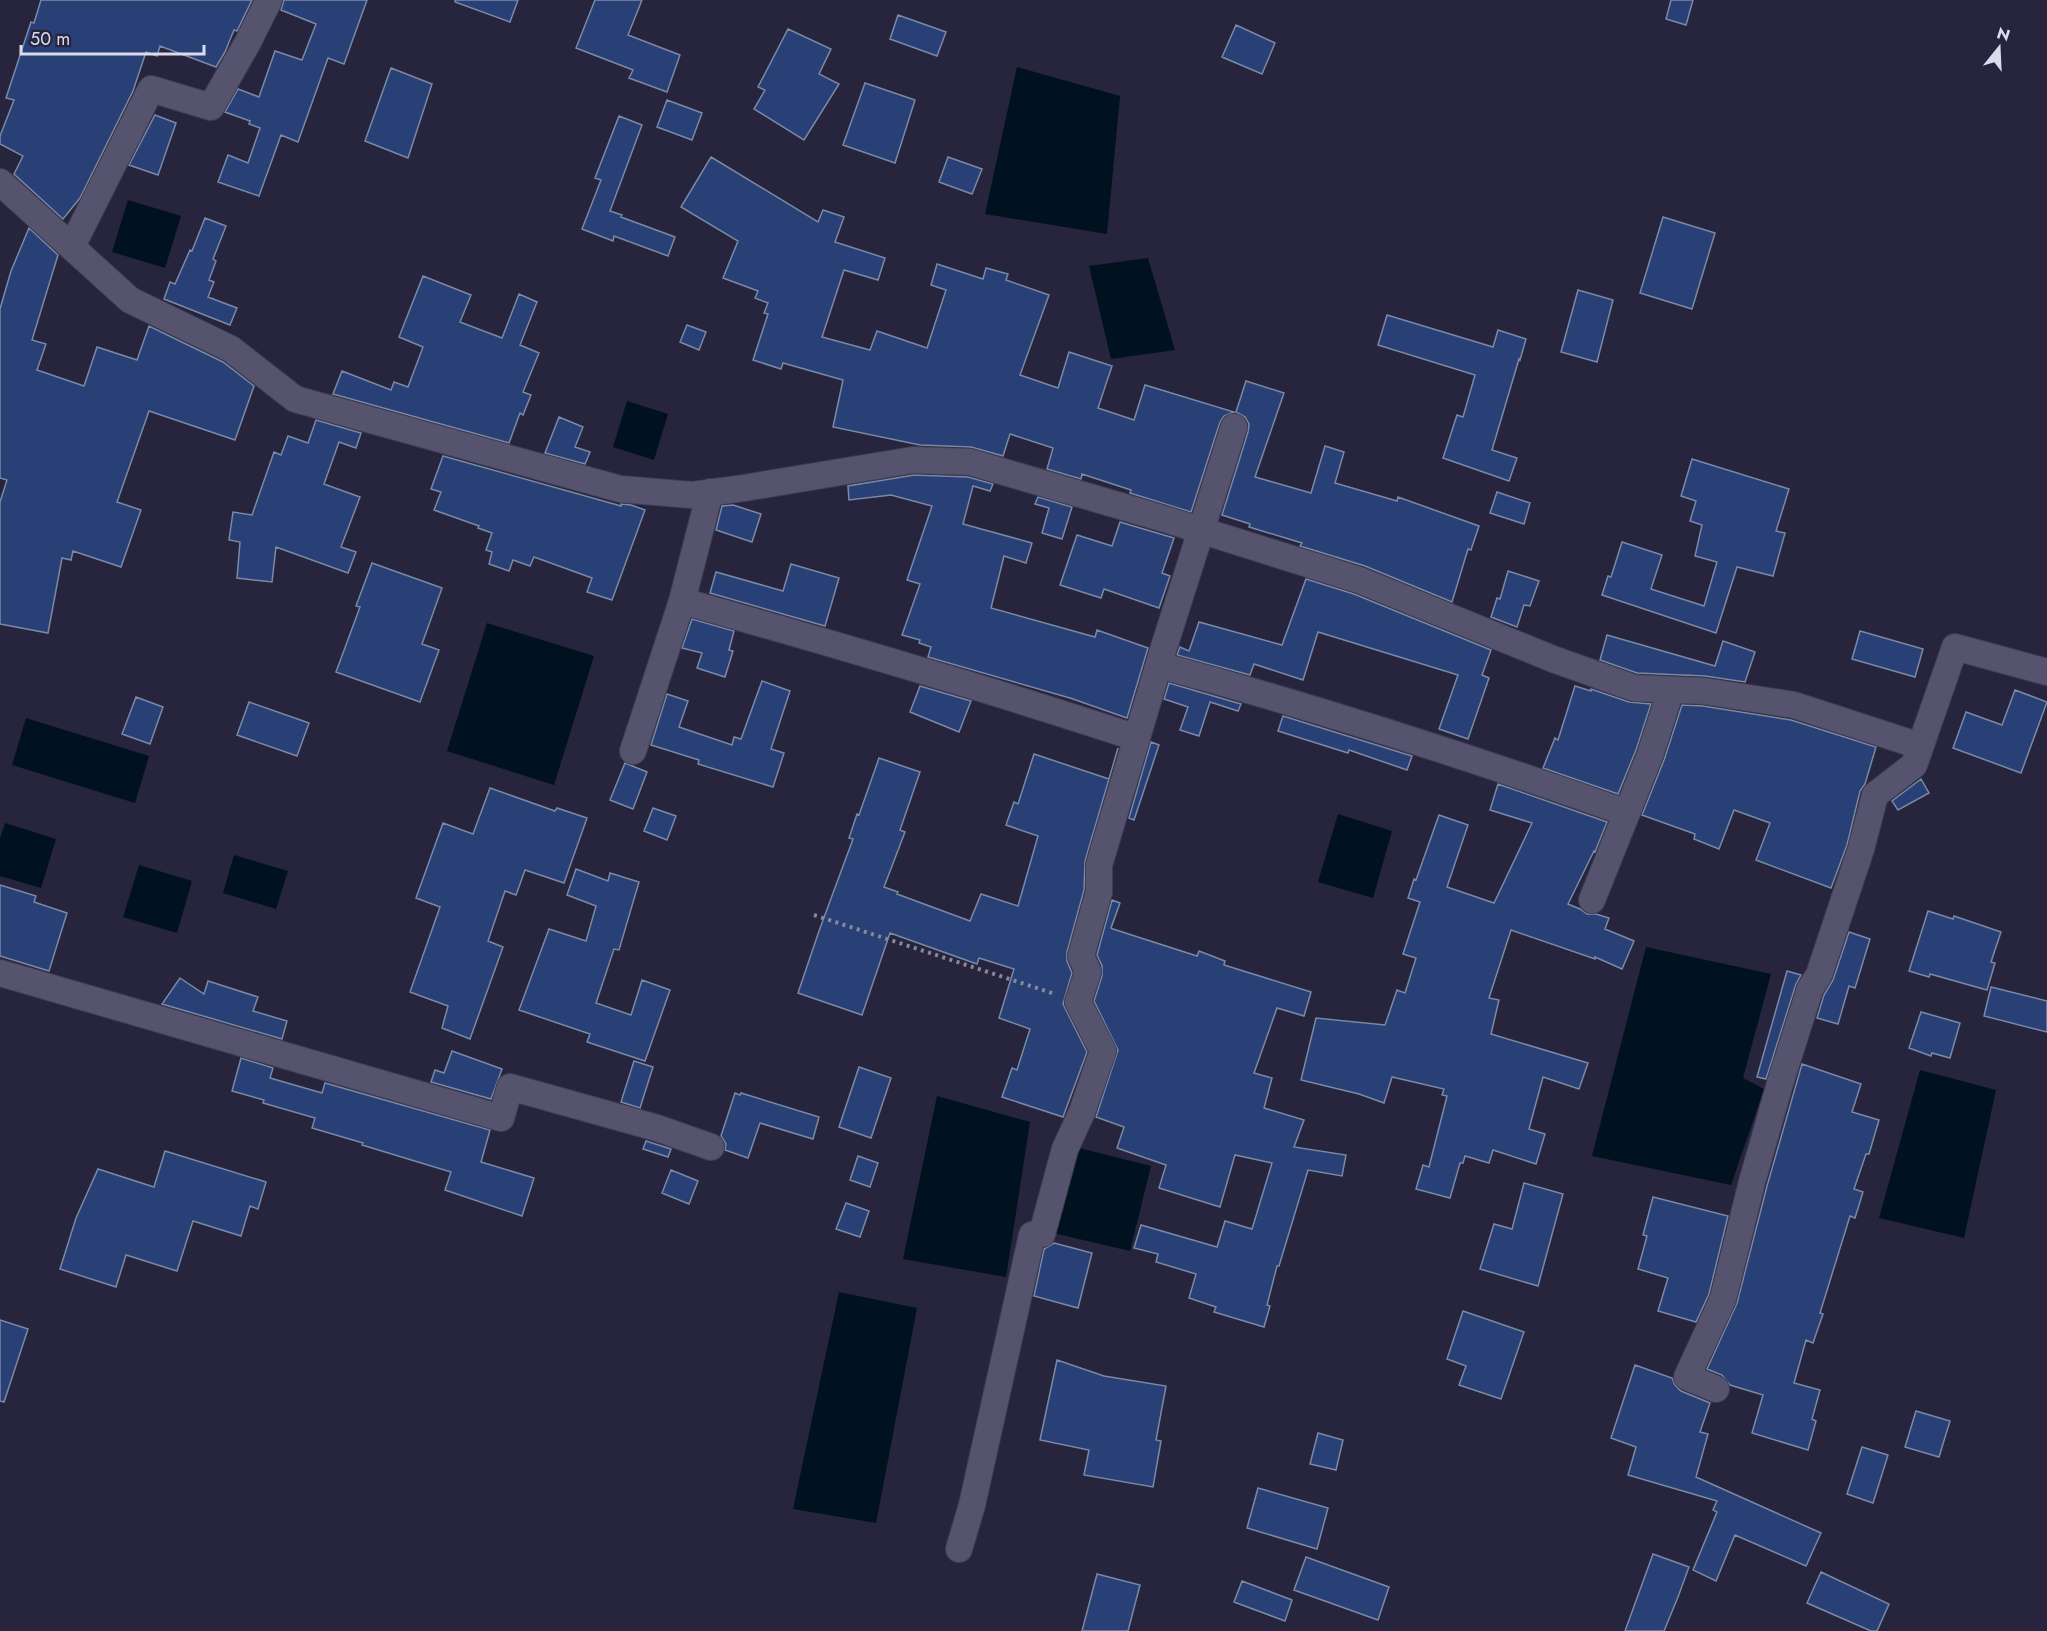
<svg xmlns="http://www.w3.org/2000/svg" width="2047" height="1631" viewBox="0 0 2047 1631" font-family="Jost,sans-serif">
<rect width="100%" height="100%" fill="#27243d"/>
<path fill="#00111f" d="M1017,67L1120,96L1107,234L985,214Z
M128,200L181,216L165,268L112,252Z
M1148,258L1175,350L1111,359L1089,266Z
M627,401L668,414L654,460L613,447Z
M487,623L594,656L554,785L447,751Z
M26,718L149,756L135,803L12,765Z
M1338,814L1392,831L1373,898L1318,882Z
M5,823L56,839L41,888L0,876V839Z
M234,855L288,871L276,909L223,893Z
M139,865L192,881L177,933L123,917Z
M1646,947L1771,974L1743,1078L1764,1089L1731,1185L1592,1156Z
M1920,1070L1996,1090L1964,1238L1879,1218Z
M937,1096L1030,1122L1006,1277L903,1259Z
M1071,1146L1151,1166L1130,1251L1049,1232Z
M839,1292L917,1308L876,1523L793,1509Z"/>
<path fill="#284076" stroke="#7b89a5" stroke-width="1.5" d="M41,0H252L237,31L234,30L225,52L216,67L160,46L157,56L146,52L133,91L80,198L63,219L14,174L23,156L0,144V136L14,100L6,98L31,22L34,23Z
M284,0H367L344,64L328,58L298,142L281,135L259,196L218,182L228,155L248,163L260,128L249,124L250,121L225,112L238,89L259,97L275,51L302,60L316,24L281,10Z
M455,0H518L510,22L455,2Z
M595,0H642L628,35L680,55L667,92L629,78L633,70L576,48Z
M1671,0H1693L1686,25L1666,19Z
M898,15L946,32L937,56L890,39Z
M1236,25L1275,43L1262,74L1222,57Z
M788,29L831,49L819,74L839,84L804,140L754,109L765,90L758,87Z
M391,68L432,84L408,158L365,141Z
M865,83L915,100L895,163L843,145Z
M667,100L702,113L692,140L657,127Z
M155,115L176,123L158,175L129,165Z
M619,116L642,125L610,211L622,215L621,217L675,237L668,256L614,236L613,241L582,229L601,180L595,178Z
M711,157L818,222L823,210L844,217L835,242L885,258L878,280L844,270L822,337L870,350L877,331L927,348L946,290L931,285L937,264L983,279L986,268L1008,274L1006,280L1049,295L1020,375L1058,388L1069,352L1112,366L1098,408L1134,420L1145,385L1234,412L1224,416L1220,422L1191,512L1130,493L1131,490L1082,474L1081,479L1047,469L1053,448L1010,434L1003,456L971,447L920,445L833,427L843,380L783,363L781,369L753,360L768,314L764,313L768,303L755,298L758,291L723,278L738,241L681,207Z
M948,157L982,169L972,194L939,182Z
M1663,217L1715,233L1692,309L1640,293Z
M205,218L226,226L213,259L216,261L209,280L214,282L208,297L237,308L230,325L164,299L170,282L175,284L190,250L192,251Z
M29,228L58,255L32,340L46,344L37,370L84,386L97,347L137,360L149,326L223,362L254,386L235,440L149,411L117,502L141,510L121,567L73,551L71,560L62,558L48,633L0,624V502L7,480L0,478V309L11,271Z
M423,276L471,295L460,322L502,338L519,294L537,302L520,345L539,353L523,392L531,395L523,415L520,413L509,443L333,394L342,371L391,390L394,382L408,387L423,347L399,337Z
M1578,290L1613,300L1597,362L1561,352Z
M1387,315L1493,347L1498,330L1526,339L1520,360L1519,359L1492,450L1517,458L1509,481L1443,458L1457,415L1463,417L1475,375L1378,345Z
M687,325L706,332L699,350L680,342Z
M1246,381L1284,393L1255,477L1311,493L1325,446L1344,452L1335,483L1397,501L1398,497L1479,526L1471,550L1468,549L1452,602L1365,566L1300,546L1302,543L1249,527L1250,524L1222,515L1248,432L1249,424L1245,417L1236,412Z
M559,417L583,427L575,447L590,452L585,464L545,453Z
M316,420L361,433L356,448L339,442L324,484L360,497L341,547L356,552L348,573L276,547L272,582L237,578L240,542L229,540L233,512L252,515L274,452L281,455L288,436L308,443Z
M443,456L621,506V504L631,505L645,510L612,600L587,592L592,578L534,557L530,566L513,560L509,571L489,564L492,552L486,550L492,533L478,528L479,526L434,510L441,492L431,489Z
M1692,459L1789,489L1776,531L1785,533L1773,576L1737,567L1716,633L1602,595L1608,576L1611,577L1622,542L1662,555L1651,589L1704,606L1717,562L1695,556L1702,525L1690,521L1696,501L1681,496Z
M914,475L968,477L993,484L990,491L973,486L963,524L1032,543L1026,563L1004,556L991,608L1095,637L1097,630L1148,648L1127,718L1070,698L928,657L931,647L919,643L920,640L902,635L920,584L907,580L932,506L891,495L849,500L848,486Z
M1497,492L1530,503L1524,524L1490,513Z
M1038,497L1072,507L1062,539L1042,533L1049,508L1035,504Z
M733,505L761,514L752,542L716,530L722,506Z
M1120,522L1174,538L1162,573L1170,576L1159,608L1104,589L1101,598L1060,585L1077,535L1112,546Z
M372,563L442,588L422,644L439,650L420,702L336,672L360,607L356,606Z
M791,564L839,578L825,626L710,593L716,572L783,591Z
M1508,571L1539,581L1530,606L1524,605L1517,627L1491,617L1497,598L1500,599Z
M1306,579L1354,594L1491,650L1482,675L1489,678L1468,739L1439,729L1458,675L1318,632L1303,680L1254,664L1250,675L1177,655L1180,647L1189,651L1199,622L1282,645Z
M692,619L734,631L729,650L733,651L725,677L697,668L702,653L682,648Z
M1860,631L1923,649L1915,677L1852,659Z
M1607,635L1715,666L1723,641L1755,652L1745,682L1705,676L1637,673L1600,660Z
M762,681L790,691L771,749L784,753L773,787L698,764L699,760L651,745L667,694L688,701L679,727L732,745L734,737L741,739Z
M1169,683L1241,704L1238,711L1210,702L1199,736L1180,730L1188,707L1164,699Z
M920,686L971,701L959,732L910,712Z
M1575,686L1591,691V689L1629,702L1651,704L1636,750L1618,794L1543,768L1555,738L1558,740Z
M2015,690L2047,702L2021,773L1953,748L1966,712L2002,725Z
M136,697L163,707L150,744L122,734Z
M249,702L309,723L297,756L237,735Z
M1682,705L1703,706L1791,720L1876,747L1865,784L1860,791L1847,845L1831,888L1756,860L1770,823L1734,810L1719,849L1694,839L1695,834L1642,815L1664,760Z
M1283,716L1412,756L1407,770L1349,750L1348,753L1278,731Z
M1151,742L1159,745L1134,820L1129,818Z
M1118,748L1085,861L1084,890L1067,952V961L1072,973L1063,1004L1087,1052L1063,1117L1002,1097L1012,1068L1017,1070L1030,1029L999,1018L1014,969L979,958L977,964L890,933L862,1015L798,993L819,931L853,839L849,838L857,814L859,815L879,758L920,772L900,830L905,832L884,887L898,892L897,894L970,921L981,894L1018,906L1038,836L1006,825L1014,802L1018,804L1034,754L1109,779Z
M625,763L647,772L633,809L610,800Z
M1921,779L1929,793L1898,810L1892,801Z
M1498,784L1607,822L1595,852L1594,851L1568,904L1580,909L1587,914H1596L1609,918L1605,929L1634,941L1622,969L1595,957V959L1511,930L1489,998L1499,1000L1491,1034L1588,1063L1579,1089L1543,1077L1529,1129L1545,1134L1536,1164L1493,1150L1489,1163L1465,1156L1463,1163H1460L1450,1198L1416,1189L1423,1165L1429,1167L1447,1096L1442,1095L1444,1089L1392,1077L1384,1103L1359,1094L1301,1080L1316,1018L1385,1025L1397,990L1405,993L1416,958L1403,954L1420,902L1408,898L1414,879L1416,880L1439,815L1468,825L1447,887L1494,903L1532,823L1490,810Z
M490,788L555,811L557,808L587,818L564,883L525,870L516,895L505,891L488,941L503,947L470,1039L442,1028L448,1006L410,992L440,907L416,898L443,823L473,834Z
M653,808L676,816L667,840L644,831Z
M576,869L608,881L610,873L639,882L619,950L614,949L596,1003L631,1015L642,980L670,990L645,1061L587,1042L590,1034L519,1010L549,929L586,941L596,906L567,895Z
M0,885L36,896L34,902L67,913L49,971L0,956Z
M1112,900L1120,903L1111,928L1113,929L1197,956L1199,951L1225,961L1224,965L1311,992L1304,1016L1277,1008L1254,1073L1272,1078L1264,1108L1304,1120L1294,1147L1346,1155L1342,1176L1308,1170L1279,1266H1277L1267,1305L1270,1306L1264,1327L1214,1312L1216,1307L1189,1298L1196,1274L1156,1262L1158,1254L1134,1248L1141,1225L1217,1247L1225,1221L1252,1229L1272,1163L1235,1155L1220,1207L1159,1188L1166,1165L1117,1148L1124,1127L1096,1117L1118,1050L1094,1001L1102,976V966L1097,955Z
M1928,911L1953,919L1954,916L2001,932L1991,962L1995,963L1987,990L1930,974L1929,977L1909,971Z
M1849,932L1870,939L1855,988L1849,986L1838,1024L1817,1018L1824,995L1833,980Z
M1787,971L1801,975L1796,984L1766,1079L1757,1077Z
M180,978L204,994L208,981L258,997L253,1011L287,1021L282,1039L162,1004Z
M1991,987L2047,1001V1032L1984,1016Z
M1921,1012L1960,1023L1950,1058L1932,1053L1931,1056L1909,1048Z
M452,1051L502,1069L491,1099L431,1082L435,1070L444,1073Z
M241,1058L273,1068L270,1078L322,1093L325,1083L490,1130L481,1162L534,1178L522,1216L445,1190L451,1172L362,1145L363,1143L312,1128L315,1118L263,1103L264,1100L232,1091Z
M634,1061L653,1067L640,1108L621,1102Z
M1802,1064L1861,1084L1852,1112L1879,1120L1869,1154H1866L1854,1189L1863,1192L1855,1218L1850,1216L1820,1313L1823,1314L1813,1343L1806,1340L1794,1383L1820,1390L1812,1419L1816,1421L1808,1450L1752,1433L1763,1395L1730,1385L1722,1375L1707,1369L1737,1303L1767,1186Z
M859,1067L891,1078L871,1138L839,1127Z
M735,1093L740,1095L741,1093L819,1117L813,1139L760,1123L748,1158L725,1150L726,1144L721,1136Z
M646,1141L671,1149L668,1157L643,1149Z
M165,1151L266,1182L258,1209L250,1206L241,1236L193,1221L177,1271L126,1255L116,1287L60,1269L76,1218L98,1169L154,1187Z
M858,1156L878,1163L870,1187L850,1180Z
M671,1170L698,1181L689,1204L662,1193Z
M1524,1183L1563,1194L1538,1286L1480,1269L1494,1224L1512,1229Z
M1653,1197L1728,1216L1709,1294L1696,1322L1658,1311L1668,1278L1638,1269L1647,1236L1643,1235Z
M846,1203L869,1211L860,1237L836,1229Z
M1054,1243L1092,1253L1078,1308L1034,1296L1044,1249Z
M1463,1311L1524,1332L1501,1399L1459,1385L1466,1366L1447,1359Z
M0,1320L28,1329L4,1402L0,1401Z
M1057,1360L1104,1376L1166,1386L1156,1440L1161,1441L1153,1487L1084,1475L1089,1450L1040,1440Z
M1635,1365L1672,1378L1675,1385L1681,1391L1710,1403L1700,1432L1708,1434L1696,1477L1821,1533L1806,1566L1735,1535L1716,1581L1693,1570L1717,1512L1713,1510L1717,1501L1628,1475L1636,1447L1611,1438Z
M1916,1411L1950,1421L1939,1457L1905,1447Z
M1318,1433L1343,1440L1336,1470L1310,1464Z
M1862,1447L1888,1455L1873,1503L1847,1494Z
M1258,1488L1328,1508L1317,1549L1247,1528Z
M1653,1554L1689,1567L1678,1597L1664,1631H1625Z
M1306,1557L1389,1587L1378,1620L1294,1590Z
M1821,1572L1889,1604L1877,1631H1871L1807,1603Z
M1097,1574L1140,1585L1128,1631H1082Z
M1242,1581L1292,1600L1285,1621L1234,1602Z"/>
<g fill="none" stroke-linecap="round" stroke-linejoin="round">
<g stroke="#413e53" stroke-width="28">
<path id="minor" d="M0,182L130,300L231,349L295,399L620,489L692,495L744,488L913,460L970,462L1165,519L1359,580L1553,659L1634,688L1704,691L1794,705L1920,746
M72,246L151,89L211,107L248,42L269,0
M682,601C834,644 986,688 1137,738
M1159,665C1317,708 1473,758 1627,813
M633,751L682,601L710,492
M1592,900L1650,755L1671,690
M0,973L501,1118L510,1087L657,1128L711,1147
M1716,1389L1687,1377L1723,1299L1752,1182L1781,1080L1810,989L1819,975L1861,849L1875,795L1914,765L1955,647L2047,672
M959,1549L972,1505L1032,1235L1042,1234L1065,1149L1082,1112L1103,1051L1078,1002L1088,972L1081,956L1099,892V865L1164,647L1234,427"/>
</g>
<path stroke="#89879b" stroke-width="4" stroke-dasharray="3 4.5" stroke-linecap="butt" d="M814,915L1055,994"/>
<use href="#minor" stroke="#56536f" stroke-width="26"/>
</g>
<g transform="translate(1999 48) rotate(18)" stroke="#27243d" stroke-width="4.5" paint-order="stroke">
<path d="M0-4.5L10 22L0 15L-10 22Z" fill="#dcdbec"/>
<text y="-9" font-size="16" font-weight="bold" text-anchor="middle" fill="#dcdbec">N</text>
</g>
<path d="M21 45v9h183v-9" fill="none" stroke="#dcdbec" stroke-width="3"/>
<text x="30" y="45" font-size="18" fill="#dcdbec" stroke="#27243d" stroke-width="4.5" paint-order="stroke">50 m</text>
</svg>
